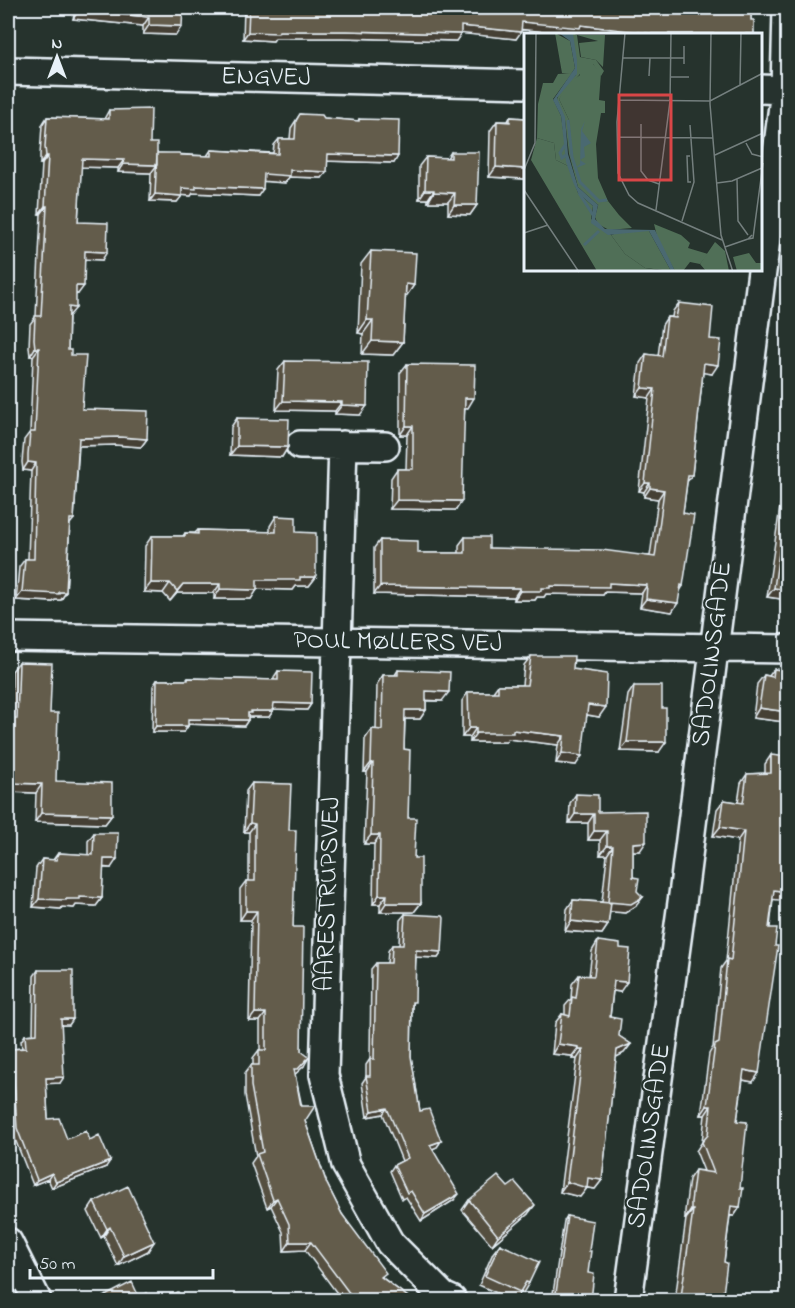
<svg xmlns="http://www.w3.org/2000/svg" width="795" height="1308" viewBox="0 0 795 1308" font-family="'Indie Flower',sans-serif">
<rect width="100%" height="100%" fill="#26332d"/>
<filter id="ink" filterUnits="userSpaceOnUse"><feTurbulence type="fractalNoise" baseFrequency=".0167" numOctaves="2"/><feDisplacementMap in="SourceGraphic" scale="12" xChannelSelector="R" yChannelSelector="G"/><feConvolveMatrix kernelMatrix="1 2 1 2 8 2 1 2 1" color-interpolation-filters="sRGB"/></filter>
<g filter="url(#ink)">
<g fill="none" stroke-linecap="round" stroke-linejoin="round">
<g stroke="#e8f1f8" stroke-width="32">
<path id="street" d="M8,71L525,84
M760,89L788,90
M300,445L385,446
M343,445L324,1075L346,1165L390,1243L443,1296L452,1300
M8,637L788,649
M8,1242L37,1300
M628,1300L683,895L785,90L787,8"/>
</g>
<use href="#street" stroke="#26332d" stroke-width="27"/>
</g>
<path fill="#554f41" stroke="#e8f1f8" stroke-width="1.5" d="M75,8H183L176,35L143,34V26L73,19Z
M244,8H751V20L754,34H594L577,33L521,30L516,39L461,33L456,41L342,38H275L273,41L243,39Z
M109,110L150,143L157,153L207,156L211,150L273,153L274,145L279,139H290L291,128L300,114L324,118L358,121L359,119L398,156L394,163L327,161L322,178L289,177L285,183L263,181L258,196L193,193L191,196L182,195L177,202L150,201L151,173L118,172V168L81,167L78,222L102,260L85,259L78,294H76L70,315H69L68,350L71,355L82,409L147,439L141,447L115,445L79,446L74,519L70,524L66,592L61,600H55L53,602L16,600L19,567L25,559H28L31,471L23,470L22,462L24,440L30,432L33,356H30L29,347L30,324L36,316L41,214H39L42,164H40V155L42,125L47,117L104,119Z
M510,117L525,118V179L489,177L490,131L497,121H508Z
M451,152L477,205L470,215L448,214V202H428V199H419V166L426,157L447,158Z
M371,251L414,285L405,297L403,342L393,355L362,354L363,334L358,333L361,264Z
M679,303L710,339L712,374L703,372L692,475L687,482L683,513V586L680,591L672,612L640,607L642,593L605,592L603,595L546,594L544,597H537L535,600H514V597L374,594V548L380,540L418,553H459V545L465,537L489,548L650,556L658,499L644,497V492L639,491L649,398L636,396L640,363L646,354L658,356L662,325L667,317H672L673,311Z
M285,361L360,415L335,414V411L276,410L278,370Z
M407,364L468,408L465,407L456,510L390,509L391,478L397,469H406L407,435H400V373Z
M237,418L288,447L282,457L230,455L231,427Z
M788,478V600L767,597L782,493L786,487Z
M276,516L296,532L316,577L309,586H296L293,590L257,589L251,599H214V593H177L170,601L163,593L144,592L145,546L152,536H183L185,533H195L198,530L270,532V526Z
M531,656L573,669L599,717L587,715L576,765L556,763L558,745L508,739L506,742H470V737H462V701L468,692H493L498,685H522L524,665Z
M19,662L56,781L112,815L105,824L35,822L36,793L8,792V722L9,719H11L12,671Z
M774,669L788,671V718L785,722L753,718L757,684L764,675L769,676Z
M398,670L442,701H426V710L420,719H405L404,749L408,818L421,903L414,912H380V904H373L374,844H364L367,772H364L365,739L372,729L376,730L377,684L383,675H395Z
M278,671L311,704L307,710L273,709V711L269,717H248V720L244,726L188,724V726L184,732H152L153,686L157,680H186L188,678L274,680V677Z
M634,686L659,752L620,751L628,695Z
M771,755L773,900L753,1082L743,1080L737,1121L740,1207L734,1216H730L724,1262L723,1294L718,1300H675L686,1219H685V1211L689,1179L695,1170L704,1171L696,1151L702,1142L705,1115H701L709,1054L713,1047L721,968L726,961L738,840L713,836L717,809L724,800L738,802L741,783L747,774L765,773V764Z
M252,783L289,830L293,927L301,1051L304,1066L295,1074L305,1121L327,1184L342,1214L383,1278L412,1300H342L305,1250L284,1251L283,1232L271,1206L267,1208L251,1163L256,1156L245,1095V1073L251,1065H253V1058L259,1050H260V1021H249L251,920H240V889L246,881H249V832H244L246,791Z
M576,794L598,812L640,851H633V877L636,906L625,913L610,911L608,925L602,934L565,931L567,909L573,900L602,902L607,855H600V840H588V823H569L570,803Z
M94,833L111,868H103L102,898L96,906L76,905L74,908L62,907L61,909L33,907L36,868L42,859L53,860L58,853L88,855V841Z
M405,914L442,952L438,958L416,957L412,1008L411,1056L420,1111L441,1141L437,1147L432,1149L454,1200L421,1221L406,1197L402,1199L390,1171L394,1165L402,1161L383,1114L367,1117L362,1083L366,1077V1065L370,1059L371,969L376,963H387L388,951L392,945H399L400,920Z
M598,941L620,992L613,991L610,1017L619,1036L631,1044L624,1053L616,1057L602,1180L595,1189L587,1188L580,1197L560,1192L577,1059H572V1056L552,1054L555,1023L562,1014L565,1015V1006L571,999L572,984L579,975L589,976L592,951Z
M38,970L73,1019L69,1025H61L60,1083H46L48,1119L67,1139L90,1140L106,1167L52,1188L48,1179L33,1185L13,1134L8,1055L12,1049L22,1048L21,1041L25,1035L33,1034L34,976Z
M508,1187L528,1214L492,1245L462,1210L469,1200Z
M94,1202L148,1251L118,1266L104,1236L101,1238L88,1211Z
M567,1216L589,1251L588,1273L591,1300H552L564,1221Z
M500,1244L529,1283L523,1293L521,1292L515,1300H512L479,1285L493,1253Z"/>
<path fill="#454035" stroke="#e8f1f8" stroke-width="1.5" d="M79,10L149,17L143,26L73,19Z
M522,22L581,25L652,34H594L577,33L576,34H567L517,29Z
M149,25L182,26L176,35L143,34Z
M461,26L521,32L516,39L456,33Z
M279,31H347L461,34L456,41L342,38H275L273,41L243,39L248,32Z
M328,154L398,156L394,163L323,161Z
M46,156H48L42,164H40Z
M82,159L124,160L118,168L76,167Z
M123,164L157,165L151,173L118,172Z
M496,167L525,169V179L489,177Z
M290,170L327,172L322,178L289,177L285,183L259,181L264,174Z
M196,186L263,189L258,196L193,193L191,196L177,195L182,188Z
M425,190H434L428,199H419Z
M434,192L455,193L448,202H428Z
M155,194L182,196L177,202L150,201Z
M454,205H477L470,215L448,214Z
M45,206H47L41,214H39Z
M85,251L107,252L102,260L80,259Z
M406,284L414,285L405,298Z
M76,286H84L78,294H71Z
M69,307L76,308L70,315H64Z
M367,320H373L363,334L358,333Z
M372,341L403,342L393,355L362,354Z
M35,348H39L33,356H30Z
M704,363L718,365L712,374L698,372Z
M642,388L655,389L649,398L636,396Z
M465,398H474L468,408L458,407Z
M283,401L342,402L335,411L276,410Z
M342,405L367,406L360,415L335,414Z
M406,426H413L407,435H400Z
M120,437L147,439L141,447L115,445L74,446L79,438Z
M237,446L288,447L282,457L230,455Z
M28,462L36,463L31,471L23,470Z
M645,483H650L644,492L639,491Z
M650,488L664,490L658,499L644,497Z
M397,500L462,501L456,510L390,509Z
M300,577H316L309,586H296L293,590L251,589L257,580Z
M151,583H170L163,593L144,592Z
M609,583L647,585L642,593L605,592L603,595L546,594L544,597H537L535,600H514L520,591L541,588L550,586Z
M183,584H220L214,593H177L170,601Z
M380,586L520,588L514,597L374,594Z
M774,588L788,590V600L767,597Z
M220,589L257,590L251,599H214Z
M22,592H66L61,600H55L53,602L16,600Z
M646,599L678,603L672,612L640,607Z
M426,691L449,692L442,701L420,700Z
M274,703L311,704L307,710L270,709Z
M588,705L606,707L599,717L582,714Z
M759,708L788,712V718L785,722L753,718Z
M405,710H426L420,719H399Z
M251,711H273L269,717H248V713Z
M188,719L248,720L244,726L184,724Z
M156,726H188L184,732H152Z
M469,728H476L470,737H462Z
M513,730L564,736L558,745L508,739L506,742H470L476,733Z
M627,742H666L659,752L620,751Z
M562,753L582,756L576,765L556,763Z
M371,763H373L367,772H364Z
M8,783L42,784L36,793L8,792Z
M41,813L112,815L105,824L35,822Z
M575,814H594L588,823H569Z
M250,823L255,824L249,832H244Z
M720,827L744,831L738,840L713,836Z
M594,831H607L600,840H588Z
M371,835H380L374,844H364Z
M646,842L640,851H627L633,843Z
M607,846H613L607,855H600Z
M104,859H117L111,868L98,867Z
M774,890L788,892V901L768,899Z
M379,895H387L380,904H373Z
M80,897L102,898L96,906L76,905L74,908L62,907L61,909L33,907L39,899H66Z
M643,897L636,906L625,913L602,911L608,902Z
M386,903H421L414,912H380Z
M246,911H257L251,920H240Z
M571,921L608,925L602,934L565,931Z
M416,950L442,952L438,958L412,957Z
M614,981L627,982L620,992L608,990Z
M255,1013H266L260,1021H249Z
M61,1019H73L69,1025H57Z
M558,1044L579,1047L572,1056L552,1054Z
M631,1044L624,1053L611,1060L617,1050Z
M579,1050H583L577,1059H572Z
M309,1057L304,1066L292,1077L294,1069Z
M744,1070L759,1073L753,1082L738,1079Z
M64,1077L60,1083L42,1084L46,1078Z
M707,1106H711L705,1115H701Z
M387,1108L383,1114L367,1117L372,1111Z
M441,1141L437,1147L425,1152L430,1145Z
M110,1161L106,1167L52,1188L56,1182Z
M52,1173L48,1179L33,1185L37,1180Z
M588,1178L602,1180L595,1189L583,1187L587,1188L580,1197L560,1192L567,1182Z
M459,1194L454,1200L421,1221L425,1214Z
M277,1198L271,1206L267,1208L273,1200Z
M535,1205L528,1214L492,1245L498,1236Z
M731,1206L740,1207L734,1216L725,1215Z
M691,1210H693L686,1219H685Z
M110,1227L104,1236L101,1238L107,1229Z
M154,1242L148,1251L118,1266L124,1256Z
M290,1242H311L305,1250L284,1251Z
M681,1297L692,1298L691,1300H678Z"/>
<path fill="#635c4c" stroke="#e8f1f8" stroke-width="1.5" d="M80,8H183L182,26L149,25V17L79,10Z
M249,8H751V20H754V34H652L581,25L580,28L522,22L521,32L461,26V34L347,31H279L278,33L248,32Z
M151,109L150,143H157V165L123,164L124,160L82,159L78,222L108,223L107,252L85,251L84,286H76V308L69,307L68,350H71V355H86L82,409L148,411L147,439L120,437L79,438L74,519H70L66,592H59V594L22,592L25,559H34L36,463L28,462V454L30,432H35L39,348H35L34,339L35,316H41L47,206H45L48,156H46L45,147L47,117L109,119V110Z
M300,114L322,115L324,118L359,121V119L399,120L398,156L328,154L327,172L290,170V176L264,174L263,189L196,186V189L182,188V196L155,194L157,153H179L181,155L211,156V150L278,154L279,139H295L296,121Z
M510,117L525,118V169L496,167L497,121L510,122Z
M451,152H479L477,205H454L455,193L434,192V190H425L426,157L451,158Z
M371,251L416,253L414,285L406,284L403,342L372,341L373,320H367Z
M679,303L713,307L710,339L721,340L718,365L704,363L692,475H688L683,513L694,515L683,586L681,585L678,603L646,599L647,585L609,583V587L550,586V588H541V591H520V588L380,586V540L418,541V553H465V537H489V548L602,550L655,557L664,490L650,488V483H645L655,389L642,388L646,354L662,356L667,317L676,318Z
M285,361L368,362L367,406L342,405V402L283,401Z
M407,364L475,365L474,398H465L462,501L397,500V469H413V426H406Z
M237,418L289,419L288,447L237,446Z
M788,489V590L774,588Z
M276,516L296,517V532L316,533V577H300V580H257V590L220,589V584H183L177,591L170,583H151L152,536H185V533L198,534V530L276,532Z
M531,656H574L573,669L607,674L606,707L588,705L582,756L562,753L564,736L513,730V733H476V728H469L468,692H498V685H527Z
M19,662L52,663L50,713H58L56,781L112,783V815L41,813L42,784L8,783V751H9V719H17Z
M774,669L788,671V712L759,708L764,675L773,677Z
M398,670L450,672L449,692L426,691V710H405L404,749L410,750L408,818H416L414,858H421V903H386L387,895H379L380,835H371L373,763H371L372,729L382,730L383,675H398Z
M278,671L312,672L311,704L274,703L273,711H251V713H248V720L188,719V726H156L157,680H188V678L278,680Z
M634,686H662V708H666V742H627Z
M771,755L788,757V892L774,890L769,928H777L775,946H778L759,1073L744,1070L737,1121L747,1122L740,1188H743L740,1207L731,1206L724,1262L727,1263L723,1294H719L718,1300H692V1298L681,1297L693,1210H691V1202L695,1170L714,1173L702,1142L708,1135L711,1106H707L715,1045L719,1043L727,959L731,960L744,831L720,827L724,800L743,803L747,774L771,773Z
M252,783L291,784L289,830H296L293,927H303L301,1051L309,1057L298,1069H294L301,1106H315L305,1121L327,1184L342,1214L386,1273L381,1277L412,1300H362L356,1295L353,1298L311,1242H290L289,1224L277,1198L273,1200L257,1154L263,1152L251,1086V1065H259V1050H266V1013H255L257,911H246V881H255V824L250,823Z
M576,794L598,795V812L646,811V842L633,843V877L639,878L637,891L643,897L631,904L608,902L613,846H607V831H594V814H575Z
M94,833H118L117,859H104L102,898L80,897V899H66V900L39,899L42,859L57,860L58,853L93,855Z
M573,900L611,903L608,925L571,921Z
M405,914L443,916L444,918L442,952L416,950L415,1002H412L411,1056L420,1111L429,1109L441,1141L430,1145L459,1194L425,1214L411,1191L407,1193L394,1165L408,1158L387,1108L372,1111L366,1076H370V1059H374L376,963H391L392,945H403Z
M598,941L620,944V948L630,949L627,982L614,981L610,1017L621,1019L619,1036L631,1044L617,1050L602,1180L588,1178L587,1188L567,1182L583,1050H579V1047L558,1044L562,1014L570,1016L572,997L576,998L579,975L594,976Z
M38,970H73V1019H61L64,1077L46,1078L48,1119L59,1118L67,1139L86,1131L90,1140L99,1135L110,1161L56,1182L52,1173L37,1180L17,1128L12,1049L26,1048L25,1035L37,1034Z
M498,1176L508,1187L515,1182L535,1205L498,1236L469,1200Z
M128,1186L154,1242L124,1256L110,1227L107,1229L94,1202Z
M567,1216L593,1221L589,1251H591L588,1273L594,1274L591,1300H555Z
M500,1244L539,1262L529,1283L526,1282L520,1292L485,1276Z
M132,1282L139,1297L147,1293L151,1300H105L103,1297Z
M178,1292L182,1300H161Z"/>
</g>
<g text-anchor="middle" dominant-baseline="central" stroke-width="4.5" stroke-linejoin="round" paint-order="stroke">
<g font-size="26" fill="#e8f1f8" stroke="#26332d">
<text transform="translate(266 78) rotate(1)">ENGVEJ</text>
<text transform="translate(398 643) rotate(1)">POUL MØLLERS VEJ</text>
<text transform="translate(713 654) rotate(-83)">SADOLINSGADE</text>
<text transform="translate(329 894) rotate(-88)">AARESTRUPSVEJ</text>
<text transform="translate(650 1136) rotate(-82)">SADOLINSGADE</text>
</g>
</g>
<g transform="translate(524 33)">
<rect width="238" height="238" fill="#26332d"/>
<path d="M53,2H81L79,34L72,27L57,24L55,10L74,8ZM84,168L95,182L108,195L85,197L74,191L71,184L75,169ZM100,198H125L147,238L121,235L101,221L87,202Z" fill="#506f57"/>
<path d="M31,0L46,8L51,35L47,41L38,40ZM48,0L53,2L56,24L72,27L80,38L77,43L69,31H57L56,41L35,66L45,87L52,135L84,168L74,172L54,154L45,121L41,87L33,66L37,57L52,42ZM13,105L30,110L32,127L44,133L54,160L69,173L67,186L87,202L101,221L121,235L140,238H73L7,127ZM191,209L201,218L205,238H182L176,231ZM225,220L232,230H238V238H213L209,224Z" fill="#506f57"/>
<path d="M56,31H69L77,40L75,67L81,68V80H77L72,111L74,145L84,168L75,169L58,155L49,125L45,87L35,66L44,51L56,42ZM48,40L29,66L37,83L44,133L32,127L30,110L13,105L14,71L19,50H29L34,41Z" fill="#506f57"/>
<path d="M130,191L157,202L166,210L164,215L184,221L176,231L166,229L159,238H151L134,207Z" fill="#506f57"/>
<path d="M35,0L49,1L53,27V41L33,65L41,84L44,121L54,154L74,172L71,186L81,196L131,197L151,238H147L125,198L84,202L67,190L69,173L54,160L49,149L42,129L37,83L29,67L51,35L46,8ZM61,88L58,98L67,110L60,114L61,124L56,127L62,131L52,135L56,131L57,96Z" fill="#4a6971"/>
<path fill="none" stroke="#4a6971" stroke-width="3" d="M44,87L48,124L56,149L75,168L83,167M41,112L36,120L38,125L42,122M55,160L69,182M60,212L75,198"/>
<path fill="none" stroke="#747f7e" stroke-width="1.5" d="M101,0L93,89L94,140L105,162L114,170L198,207M187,0L186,71L197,202L209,239M160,13V31M99,25H160M125,43L126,25M146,44H165M216,52L217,0M95,67L186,68L239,40M117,91V138L124,147L135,151M93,104L189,105M222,110L228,121L239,124M191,122L239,100M166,123H163L164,149H167M0,137L11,110L12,0M213,146L214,188L224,202M193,150L208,148L238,135M0,157L55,239M132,177L146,68L147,0M158,188L170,149L166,92M0,200L24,192M228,202L224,206L229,205L239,130M201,214L224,206"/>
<path fill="#d94647" fill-opacity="0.15" stroke="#d94647" stroke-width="3" d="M95,62H147V147H95Z"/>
<rect width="238" height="238" fill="none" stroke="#e8f1f8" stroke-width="3"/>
</g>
<rect width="795" height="1308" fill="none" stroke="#26332d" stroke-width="30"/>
<rect x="15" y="15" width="765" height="1278" fill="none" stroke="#e8f1f8" stroke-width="2" filter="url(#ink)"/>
<g transform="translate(57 57)" stroke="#26332d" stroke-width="4.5" paint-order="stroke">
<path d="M0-4.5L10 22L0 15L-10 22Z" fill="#e8f1f8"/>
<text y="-9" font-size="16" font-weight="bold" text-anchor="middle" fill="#e8f1f8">N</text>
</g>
<path d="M30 1269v9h183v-9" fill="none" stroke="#e8f1f8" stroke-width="3"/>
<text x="39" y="1269" font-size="18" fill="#e8f1f8" stroke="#26332d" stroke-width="4.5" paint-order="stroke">50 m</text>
</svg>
